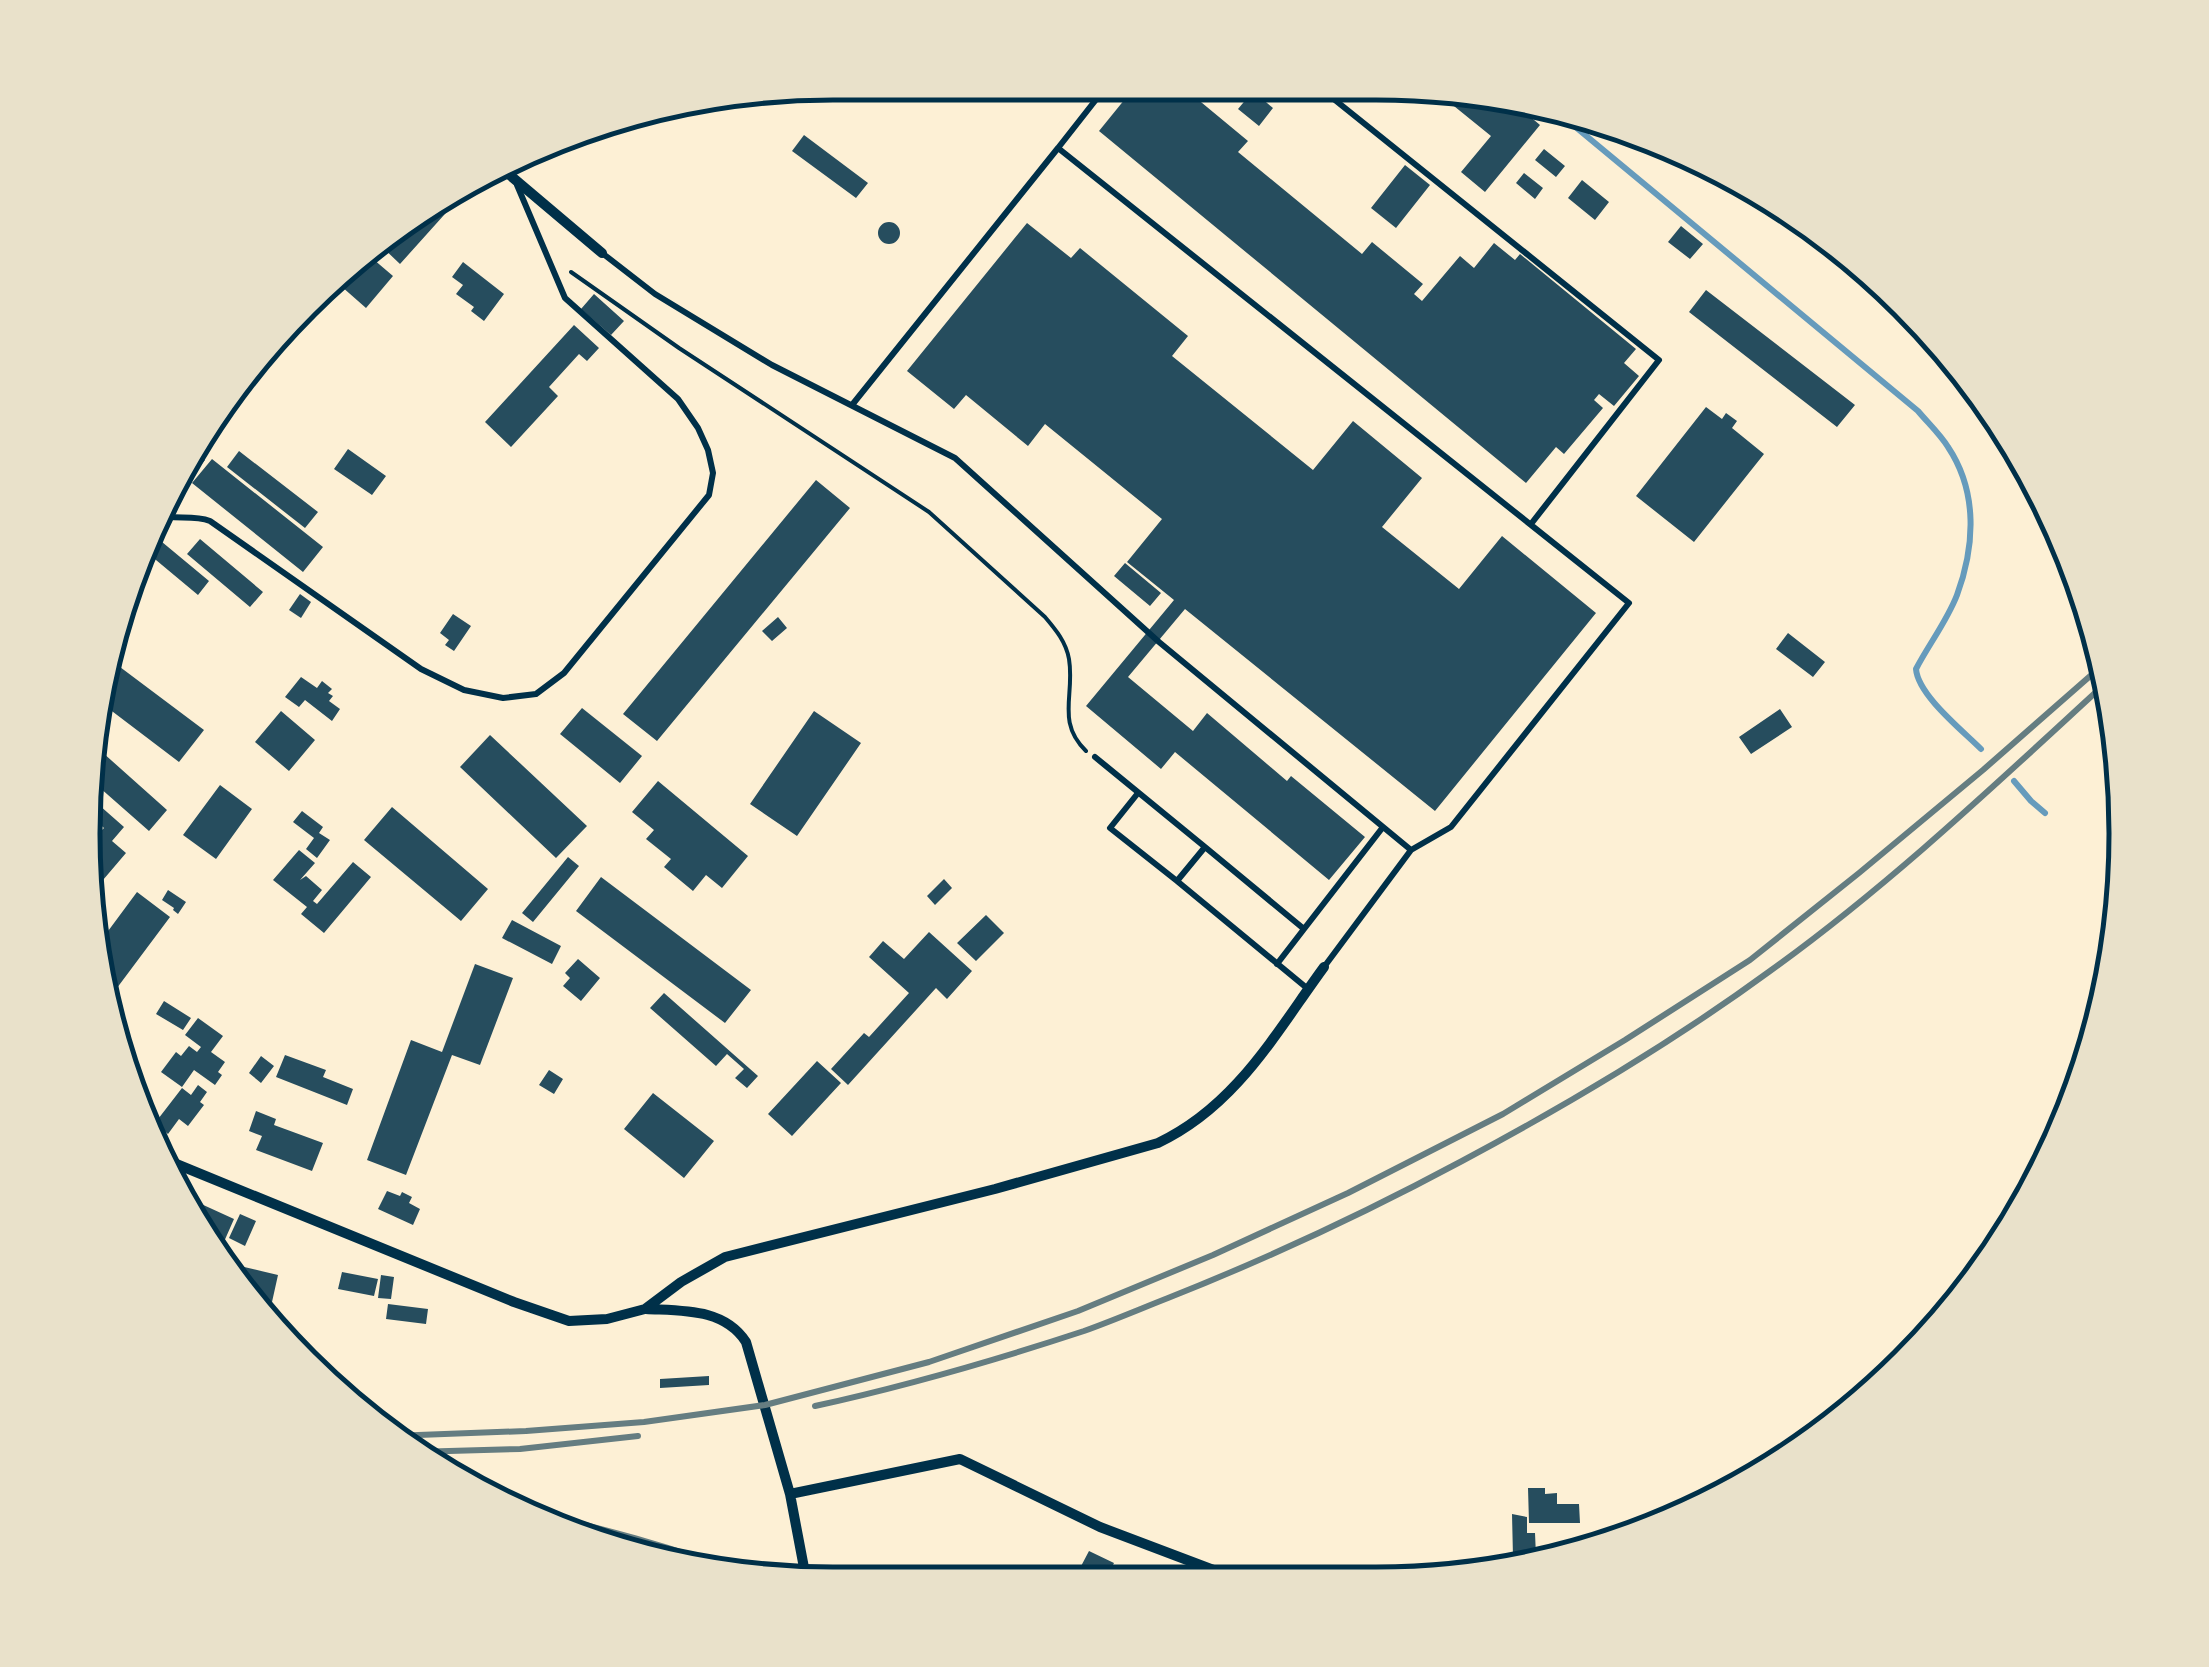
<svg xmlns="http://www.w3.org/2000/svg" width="2209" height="1667" viewBox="0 0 2209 1667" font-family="'Open Sans',sans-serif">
<rect width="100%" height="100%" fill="#fdf0d5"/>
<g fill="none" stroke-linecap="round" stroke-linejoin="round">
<path stroke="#669bbc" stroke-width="6" d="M1549,105L1918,411C1928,423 1940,434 1948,447C1978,492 1975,546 1957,595C1947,621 1929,644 1916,669C1918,695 1962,730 1981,749
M2014,781L2031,801L2045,813"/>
</g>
<path fill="#264d5e" d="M1138,83H1178L1248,141L1238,152L1362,254L1372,242L1423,284L1414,294L1422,301L1460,256L1474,268L1494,243L1515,260L1520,254L1636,349L1624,363L1639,376L1614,406L1599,394L1594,400L1603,408L1564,454L1556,447L1526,483L1099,131Z
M1428,85L1508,98L1540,125L1485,192L1461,172L1491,136Z
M1253,91L1273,108L1259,126L1238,109Z
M804,135L868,183L856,198L792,151Z
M1544,149L1565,166L1556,177L1535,160Z
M1405,165L1430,185L1396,228L1371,208Z
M1524,173L1543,188L1535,199L1516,183Z
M1582,180L1609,202L1595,220L1568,198Z
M442,195L453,205L400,264L379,244Z
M878 233a11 11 0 1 1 22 0a11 11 0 1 1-22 0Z
M1027,223L1071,258L1080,248L1188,336L1172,356L1313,470L1353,421L1422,478L1382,527L1459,589L1502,536L1596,613L1435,811L1185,609L1128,677L1193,731L1207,713L1287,781L1291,776L1365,837L1329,880L1175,752L1161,769L1086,706L1174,600L1127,562L1162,519L1045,424L1028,446L966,395L954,409L907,371Z
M1681,226L1703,244L1690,259L1668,242Z
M366,253L393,276L366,308L333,279Z
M463,262L504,294L484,321L471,311L474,307L456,294L463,285L452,277Z
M1706,290L1855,405L1837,427L1689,312Z
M594,294L624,321L611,335L581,309Z
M574,325L599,348L587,361L579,354L549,387L558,396L511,447L485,422Z
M1706,407L1722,419L1726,413L1737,421L1732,428L1764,454L1694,542L1636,496Z
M348,449L386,476L372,495L334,469Z
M239,451L318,512L305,528L227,467Z
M195,452L205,460L190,479L181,472Z
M212,459L323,547L303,572L192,483Z
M816,480L850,508L657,741L623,714Z
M150,532L209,581L198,595L144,550Z
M200,539L263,592L250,607L187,554Z
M1125,563L1161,593L1150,606L1114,576Z
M300,594L311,602L301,618L289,610Z
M453,614L471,626L454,651L445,645L449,640L440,633Z
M778,617L787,628L772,641L762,631Z
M1788,633L1825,662L1813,677L1776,649Z
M116,664L204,730L179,762L96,699L97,690Z
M301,677L317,688L322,681L332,689L328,693L333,696L329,701L340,709L332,721L305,700L299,707L285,697Z
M582,708L642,756L620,783L560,734Z
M1780,709L1792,727L1751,754L1739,737Z
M281,711L315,740L289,771L255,742Z
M814,711L861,743L797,836L750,804Z
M490,735L587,826L556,858L460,767Z
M93,744L167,810L149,831L91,780Z
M658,781L748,856L722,888L706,875L693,891L664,867L671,859L646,839L654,830L632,812Z
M220,785L252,809L216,859L183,835Z
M90,789L103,800L99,805L124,827L112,841L126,853L103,880L92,871L97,865L89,858L86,862L88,826L98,834L104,828L89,814Z
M392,807L488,889L461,921L364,840Z
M302,811L323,827L319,833L330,840L317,858L306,849L314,838L293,822Z
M299,850L315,863L300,880L306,876L322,890L313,901L317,904L353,862L371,877L324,933L301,914L307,907L273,880Z
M568,857L579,866L533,922L522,913Z
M601,877L751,990L725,1023L576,911Z
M944,879L952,888L935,905L927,896Z
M168,890L186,902L178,914L173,910L174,908L162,900Z
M137,892L170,917L108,1000L97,946Z
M986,915L1004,933L976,961L957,943Z
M512,920L561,946L552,964L502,938Z
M929,932L972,971L947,999L936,988L848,1085L831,1069L864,1033L869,1037L909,993L869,957L883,941L904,959Z
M578,959L600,978L581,1001L563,986L570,978L565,973Z
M475,964L513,978L480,1065L452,1055L406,1175L367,1160L411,1040L442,1052Z
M664,993L758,1076L747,1088L735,1078L744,1069L727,1054L716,1066L650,1008Z
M164,1001L191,1018L183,1030L156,1014Z
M198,1018L223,1036L211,1052L225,1062L218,1072L222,1075L215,1085L194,1070L182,1087L161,1072L176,1052L181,1056L189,1046L197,1052L201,1047L185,1035Z
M285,1055L326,1070L323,1077L353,1089L347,1105L276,1077Z
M261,1056L274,1066L261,1083L249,1073Z
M120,1061L140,1075L130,1089L123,1075Z
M817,1061L841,1083L792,1136L768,1114Z
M549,1070L563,1079L554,1094L539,1085Z
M198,1085L207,1092L200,1102L204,1105L188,1126L179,1119L168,1134L155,1123L182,1088L191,1095Z
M653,1093L714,1141L684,1178L624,1129Z
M256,1111L276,1119L274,1125L323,1143L312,1171L256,1150L262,1136L249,1131Z
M387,1191L400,1196L402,1192L412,1197L409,1203L420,1209L413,1225L378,1209Z
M199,1203L234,1219L223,1244L210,1239L195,1211Z
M240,1214L256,1221L245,1246L229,1238Z
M240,1266L278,1275L272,1302L242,1296L237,1290L236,1287Z
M342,1272L378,1279L374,1296L338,1289Z
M381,1275L394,1277L391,1299L378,1298Z
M388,1304L428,1309L426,1324L386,1319Z
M709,1376V1385L660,1388V1379Z
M1528,1488H1545V1494L1557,1493V1504H1579L1580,1523H1529Z
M1512,1514L1527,1517V1533H1535L1536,1556L1513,1557Z
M1617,1524L1645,1528L1644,1532L1615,1540Z
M1089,1551L1114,1563L1105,1581H1100L1079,1570Z"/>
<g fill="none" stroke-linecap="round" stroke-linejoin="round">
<path stroke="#003049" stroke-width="4" d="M571,272L679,348L929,512L1045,617C1056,630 1066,642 1069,659C1075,695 1056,722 1086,751"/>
<path stroke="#003049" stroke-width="6" d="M1315,84L1659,360L1531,524
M1058,148L1109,83
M602,253L655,294L772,365L955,458L1159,642L1411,850L1324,967
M852,405L1058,148L1629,603L1451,827L1411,850
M156,514C173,521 192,514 210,521L421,669L464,690L503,698L536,694L564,673L709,495L713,473L708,450L698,428L678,399L565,298L517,185
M1095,757L1205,847L1177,881L1110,828L1138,793
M1205,847L1304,929L1277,964
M1177,881L1308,989
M1304,929L1383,827"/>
<path stroke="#003049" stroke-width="10" d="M499,166L602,253
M169,1161L514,1302L569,1321L607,1319L645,1309L681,1282L725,1257L995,1189L1158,1143C1236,1106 1275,1034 1324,967
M646,1309C682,1311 724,1308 746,1342L790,1494L805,1573L804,1583
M790,1494L960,1459L1100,1527L1240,1580"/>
<path stroke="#657d81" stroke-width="6" d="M815,1406C906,1386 996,1360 1084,1331C1112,1321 1140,1309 1168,1298C1269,1258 1367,1212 1462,1161C1569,1104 1673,1042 1770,971C1891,884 1999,781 2108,681
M392,1436L526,1431L644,1422L765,1405L929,1362L1078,1311L1213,1255L1348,1193L1503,1114L1625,1040L1750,960L1859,873L1983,770L2105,663
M414,1452L520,1449L638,1436
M519,1509C597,1527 675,1547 750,1577"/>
</g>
<path d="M0 0H2209V1667H0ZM833 100H1376A733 733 0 0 1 2109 833V834A733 733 0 0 1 1376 1567H833A733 733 0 0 1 100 834V833A733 733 0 0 1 833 100Z" fill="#e9e1ca" fill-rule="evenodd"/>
<path fill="none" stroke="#003049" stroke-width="5" d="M833 100H1376A733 733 0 0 1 2109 833V834A733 733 0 0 1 1376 1567H833A733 733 0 0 1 100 834V833A733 733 0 0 1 833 100Z"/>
</svg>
